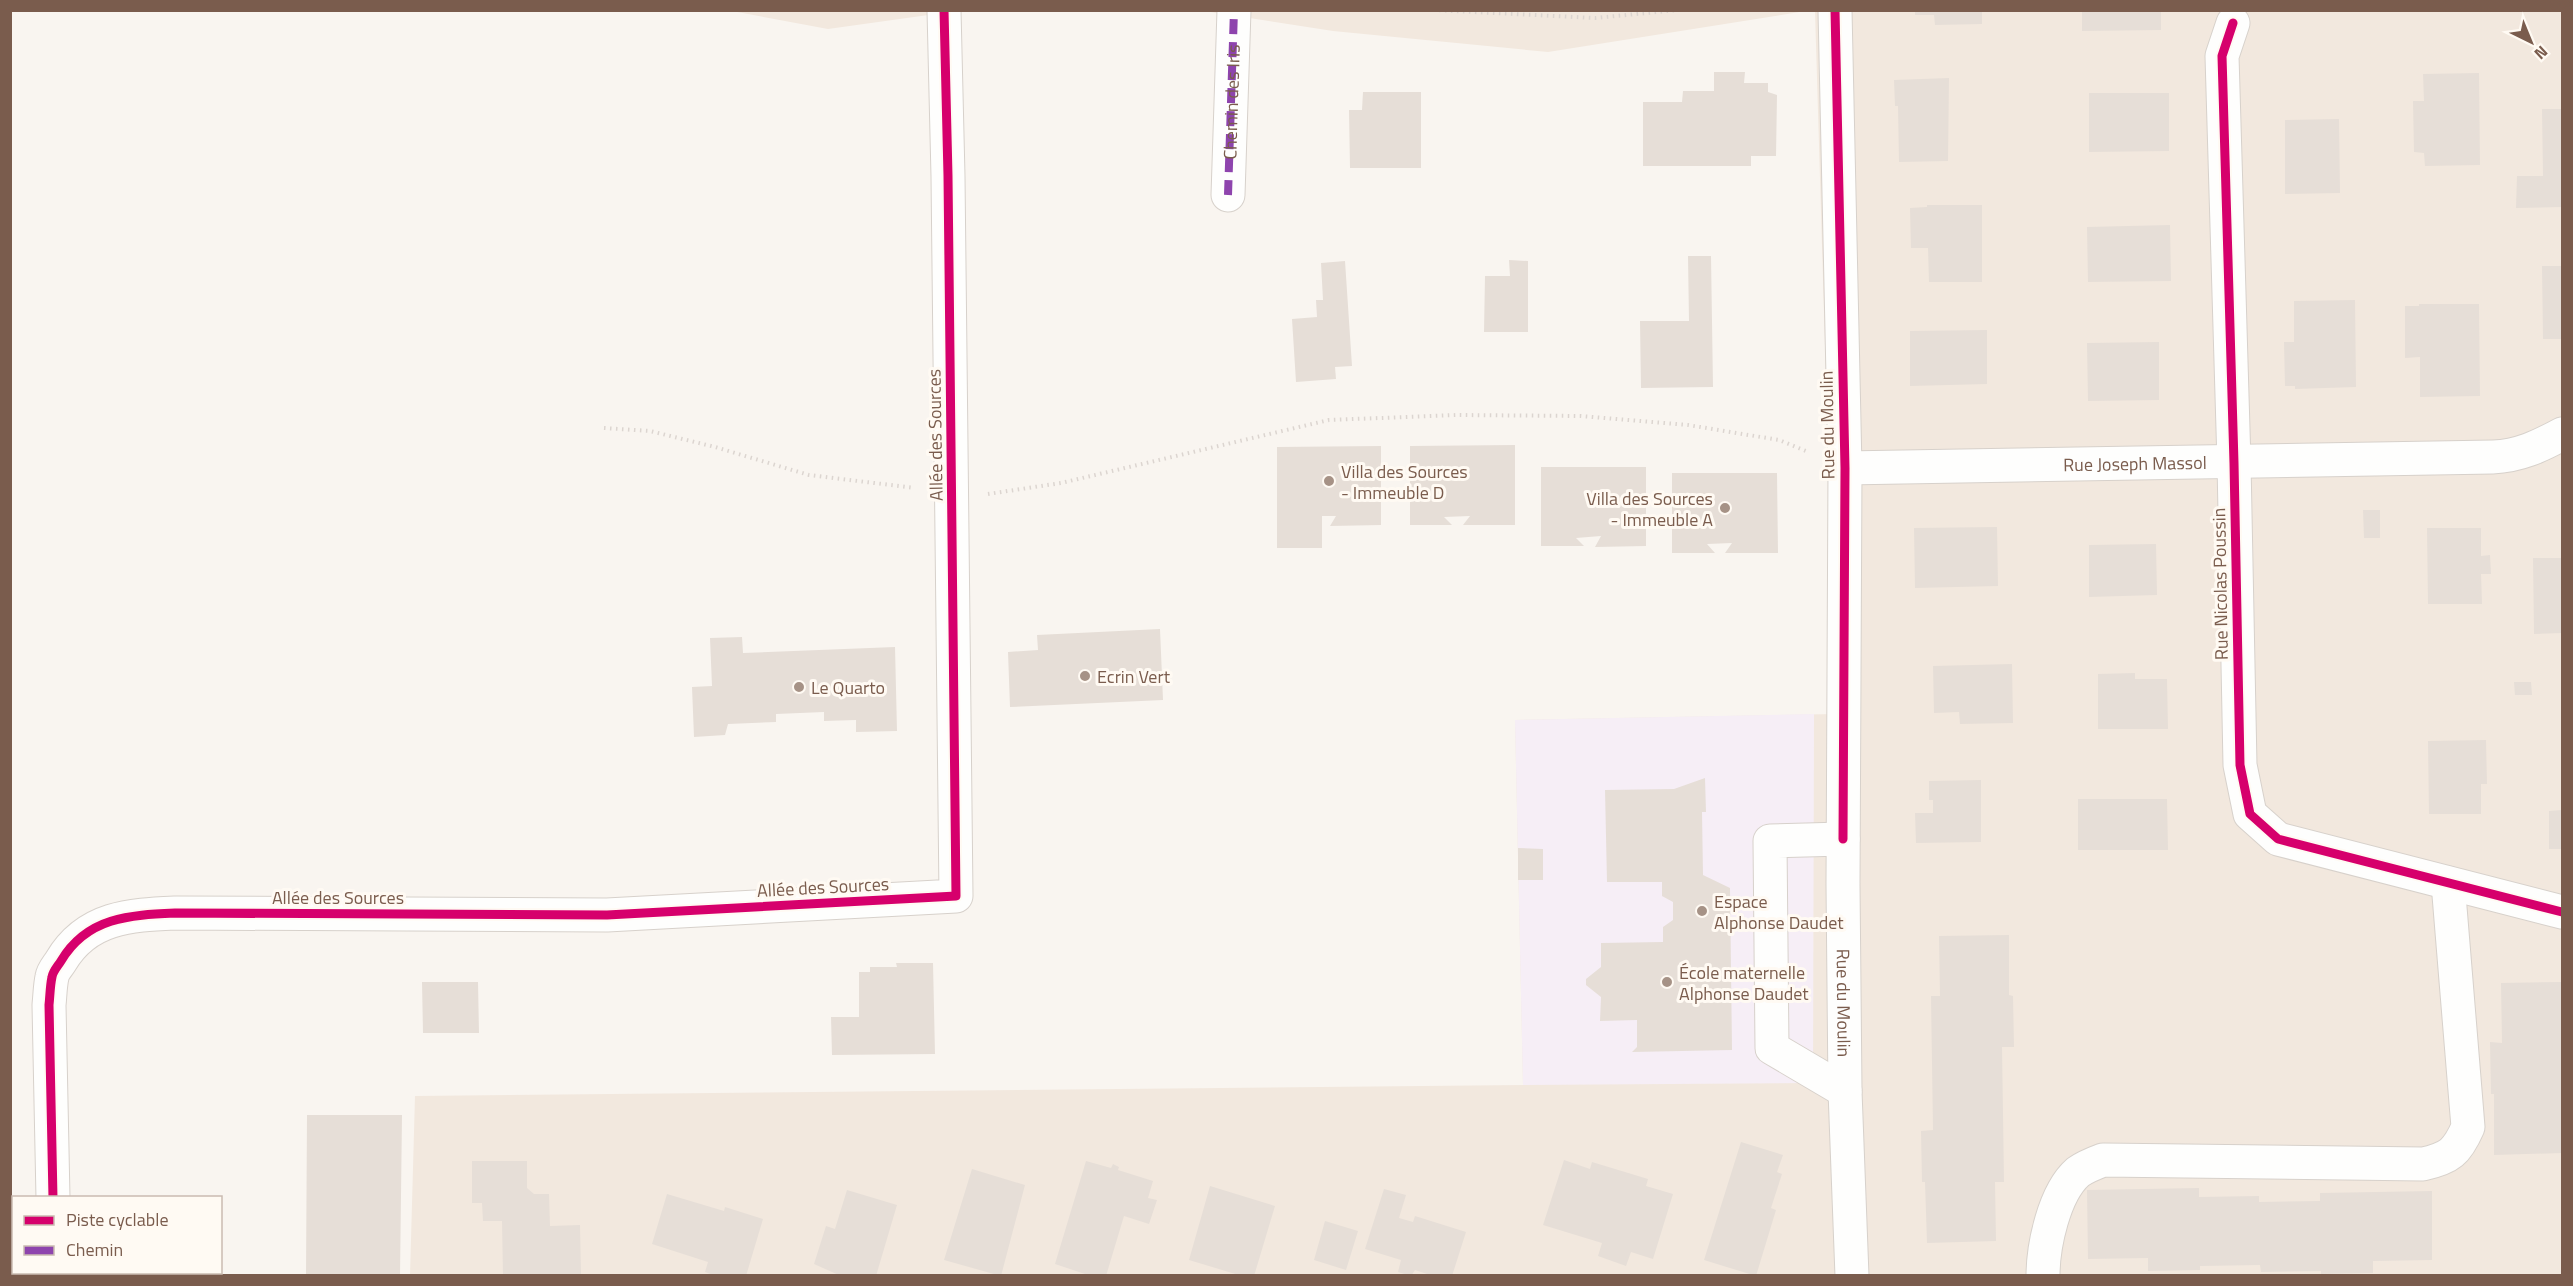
<svg xmlns="http://www.w3.org/2000/svg" width="2573" height="1286" viewBox="0 0 2573 1286" font-family="'Titillium Web',sans-serif">
<rect width="100%" height="100%" fill="#f9f5f0"/>
<path fill="#f2e8de" d="M732,11H957L828,29Z
M1204,11H1806L1548,52L1333,31Z
M1815,11H2562V1275L410,1276L415,1096L1523,1085L1515,720L1836,714Z"/>
<path fill="#f6eef6" d="M1814,714L1813,1083L1523,1085L1515,720Z"/>
<path fill="#e6ded7" d="M1915,10H1982V24L1935,25L1934,15H1915Z
M2082,10H2161V30L2082,31Z
M1714,72H1745L1744,83H1768V92L1777,95L1776,156H1751V166H1643V102H1682L1683,91H1714Z
M2479,73L2480,165L2425,166L2424,153L2414,152L2413,101H2424L2423,74Z
M1949,78L1948,161L1899,162L1898,106H1895L1894,80Z
M1363,92H1421V168H1350L1349,110H1362Z
M2089,93H2169V151L2089,152Z
M2542,109H2562V207L2516,208L2517,176H2543Z
M2339,119L2340,193L2285,194V120Z
M1927,205H1982V282H1929L1928,248H1911L1910,208L1927,207Z
M2170,225L2171,281L2088,282L2087,227Z
M1688,256H1711L1713,387L1641,388L1640,321H1689Z
M1509,260L1528,261V332H1484L1485,276H1510Z
M1345,261L1352,366L1335,367L1336,379L1296,382L1292,319L1317,317L1316,300H1323L1321,263Z
M2542,266H2562V339H2543Z
M2355,300L2356,387L2295,389V386H2285L2284,342H2294V301Z
M2419,304H2479L2480,396L2420,397V357L2405,358V306H2419Z
M1987,330V384L1910,386V331Z
M2159,342V400L2088,401L2087,343Z
M1515,445V525H1463L1470,516L1444,517L1452,525H1410V446Z
M1381,446V525L1330,526L1336,516H1322V548H1277V447Z
M1541,467H1646V546L1595,547L1601,536L1576,538L1584,546H1541Z
M1672,473H1777L1778,553H1725L1732,543L1707,544L1715,553H1672Z
M2363,510H2380V538H2364Z
M1997,527L1998,586L1915,588L1914,528Z
M2427,528H2481V556L2490,555L2491,574H2481L2482,604H2428Z
M2156,544L2157,595L2089,597V545Z
M2533,558H2562V633L2534,634Z
M1160,629L1163,700L1010,707L1008,652L1038,650L1037,635Z
M742,637L743,653L895,647L897,731L856,732V720L824,721V712L776,714V722L728,724L725,735L694,737L692,687L712,686L710,638Z
M2012,664L2013,723L1960,724L1959,712L1934,713L1933,666Z
M2135,673V679H2167L2168,729H2098V674Z
M2514,682H2531L2532,695H2515Z
M2486,740L2487,784H2481V814H2429L2428,741Z
M1705,778L1706,812H1702L1703,875L1730,888L1732,1050L1632,1052L1637,1047V1020L1600,1021L1601,997L1586,985V979L1601,967V943L1663,942V927L1673,920V902L1662,896V882H1607L1605,790L1674,789Z
M1981,780V842L1916,843L1915,813H1933V800H1929V781Z
M2078,799H2167L2168,850H2078Z
M2562,810V849H2549V811Z
M1518,848L1543,849V880H1518Z
M2009,935V995L2013,996L2014,1047H2002L2004,1182H1995L1996,1241L1927,1243L1925,1182H1922L1921,1131L1933,1130L1931,996H1940L1939,936Z
M896,963H933L935,1054L832,1055L831,1017H859V972H870V967H897Z
M422,982H478L479,1033H423Z
M2562,982V1153L2494,1155V1094H2491L2490,1042L2502,1043L2501,983Z
M307,1115H402L400,1276H306Z
M1741,1142L1783,1155L1777,1172L1782,1174L1771,1208L1776,1210L1756,1276L1704,1260Z
M1564,1160L1590,1169L1592,1162L1648,1179L1646,1186L1673,1194L1653,1259L1631,1252L1626,1266L1598,1256L1602,1243L1543,1225Z
M472,1161H527V1188L534,1194H549L550,1226L580,1225L581,1275L503,1276L502,1221H483L482,1203H472Z
M1086,1161L1111,1168L1113,1164L1119,1167L1118,1170L1153,1181L1148,1198L1157,1200L1149,1224L1124,1216L1106,1276H1091L1055,1264Z
M972,1169L1025,1185L1001,1276L944,1260Z
M1210,1186L1275,1206L1254,1276H1242L1189,1260Z
M2199,1188V1197L2259,1196V1202L2320,1201V1193L2432,1191V1260L2373,1261V1273L2321,1274V1271L2261,1272L2260,1265L2200,1266V1270L2148,1271V1258L2088,1259L2087,1190Z
M1384,1189L1406,1195L1399,1218L1413,1222L1415,1216L1466,1232L1452,1276H1433L1415,1270L1411,1276L1398,1272L1401,1260L1365,1249Z
M847,1190L897,1205L876,1276H841L814,1264L826,1226L835,1229Z
M667,1194L724,1211L725,1207L763,1219L746,1276H716L705,1272L708,1262L652,1244Z
M1325,1221L1358,1231L1346,1270L1314,1260Z"/>
<g fill="none" stroke-linecap="round" stroke-linejoin="round">
<g stroke="#d7d1cb" stroke-width="35">
<g id="minor">
<path id="s1" d="M1835,10L1845,468L1843,884L1845,1091L1852,1276"/>
<path d="M2233,23L2222,56L2234,463L2240,765L2250,814L2278,839L2562,912"/>
<path id="s2" d="M1228,195L1234,10"/>
<path id="s3" d="M1845,468L2493,457C2519,456 2540,446 2562,434"/>
<path d="M1843,839L1770,841L1772,1048L1845,1091"/>
<path d="M53,1198L49,1005C50,996 50,986 52,977C53,971 58,966 61,961C87,917 130,915 175,913L607,915L956,896L948,176L944,10"/>
<path d="M55,1272V1276"/>
<path d="M2043,1276C2043,1246 2054,1193 2078,1172C2085,1167 2095,1163 2103,1160L2423,1164C2450,1158 2457,1152 2468,1127L2448,883"/>
</g>
</g>
<path stroke="#dcd5d0" stroke-width="4" stroke-dasharray="1.5 4.5" stroke-linecap="butt" d="M1433,10L1595,18L1678,10
M604,428L650,431L715,447L809,475L915,488
M988,494L1061,483L1329,420L1457,415L1580,416L1688,425L1779,440L1806,451"/>
<use href="#minor" stroke="#fefefd" stroke-width="33"/>
<path stroke="#8e44ad" stroke-width="8" stroke-dasharray="15 8" stroke-linecap="butt" d="M1228,195L1234,10"/>
<g stroke="#fffaf3" stroke-width="13">
<path id="cycleway" d="M1835,10L1845,468L1843,839
M2233,23L2222,56L2234,463L2240,765L2250,814L2278,839L2562,912
M53,1198L49,1005C50,996 50,986 52,977C53,971 58,966 61,961C87,917 130,915 175,913L607,915L956,896L948,176L944,10"/>
</g>
<use href="#cycleway" stroke="#d6006c" stroke-width="9"/>
</g>
<g fill="#a69286" stroke="#fffaf3" stroke-width="2">
<circle cx="1329" cy="481" r="6"/>
<circle cx="1725" cy="508" r="6"/>
<circle cx="1085" cy="676" r="6"/>
<circle cx="799" cy="687" r="6"/>
<circle cx="1702" cy="911" r="6"/>
<circle cx="1667" cy="982" r="6"/>
</g>
<g text-anchor="middle" dominant-baseline="central" stroke-width="6" stroke-linejoin="round" paint-order="stroke">
<g font-size="18" fill="#7a5c4d" stroke="#fffaf3">
<text stroke="none"><textPath href="#s2" startOffset="93">Chemin des Iris</textPath></text>
<text transform="translate(1827 425) rotate(-91)">Rue du Moulin</text>
<text transform="translate(935 435) rotate(-91)">Allée des Sources</text>
<text stroke="none"><textPath href="#s3" startOffset="290">Rue Joseph Massol</textPath></text>
<text transform="translate(2220 584) rotate(-91)">Rue Nicolas Poussin</text>
<text transform="translate(823 887) rotate(-3)">Allée des Sources</text>
<text x="338" y="897">Allée des Sources</text>
<text stroke="none"><textPath href="#s1" startOffset="993">Rue du Moulin</textPath></text>
</g>
<g font-size="18" fill="#7a5c4d" stroke="#fffaf3" text-anchor="start">
<text x="1341" y="471">Villa des Sources<tspan x="1341" dy="21">- Immeuble D</tspan></text>
<text x="1713" y="498" text-anchor="end">Villa des Sources<tspan x="1713" dy="21">- Immeuble A</tspan></text>
<text x="1097" y="676">Ecrin Vert</text>
<text x="811" y="687">Le Quarto</text>
<text x="1714" y="901">Espace<tspan x="1714" dy="21">Alphonse Daudet</tspan></text>
<text x="1679" y="972">École maternelle<tspan x="1679" dy="21">Alphonse Daudet</tspan></text>
</g>
</g>
<rect width="2573" height="1286" fill="none" stroke="#7a5c4d" stroke-width="24"/>
<rect x="12" y="1196" width="210" height="78" fill="#fffaf3" stroke="#cabbb1" stroke-width="1.5"/>
<rect x="24" y="1216" width="30" height="9" fill="#d6006c" stroke="#cabbb1" stroke-width="1.5"/>
<text x="66" y="1226" font-size="18" fill="#7a5c4d">Piste cyclable</text>
<rect x="24" y="1246" width="30" height="9" fill="#8e44ad" stroke="#cabbb1" stroke-width="1.5"/>
<text x="66" y="1256" font-size="18" fill="#7a5c4d">Chemin</text>
<g transform="translate(2531 42) rotate(137)" stroke="#fffaf3" stroke-width="4.5" paint-order="stroke">
<path d="M0-4.5L10 22L0 15L-10 22Z" fill="#7a5c4d"/>
<text y="-9" font-size="16" font-weight="bold" text-anchor="middle" fill="#7a5c4d">N</text>
</g>
</svg>
